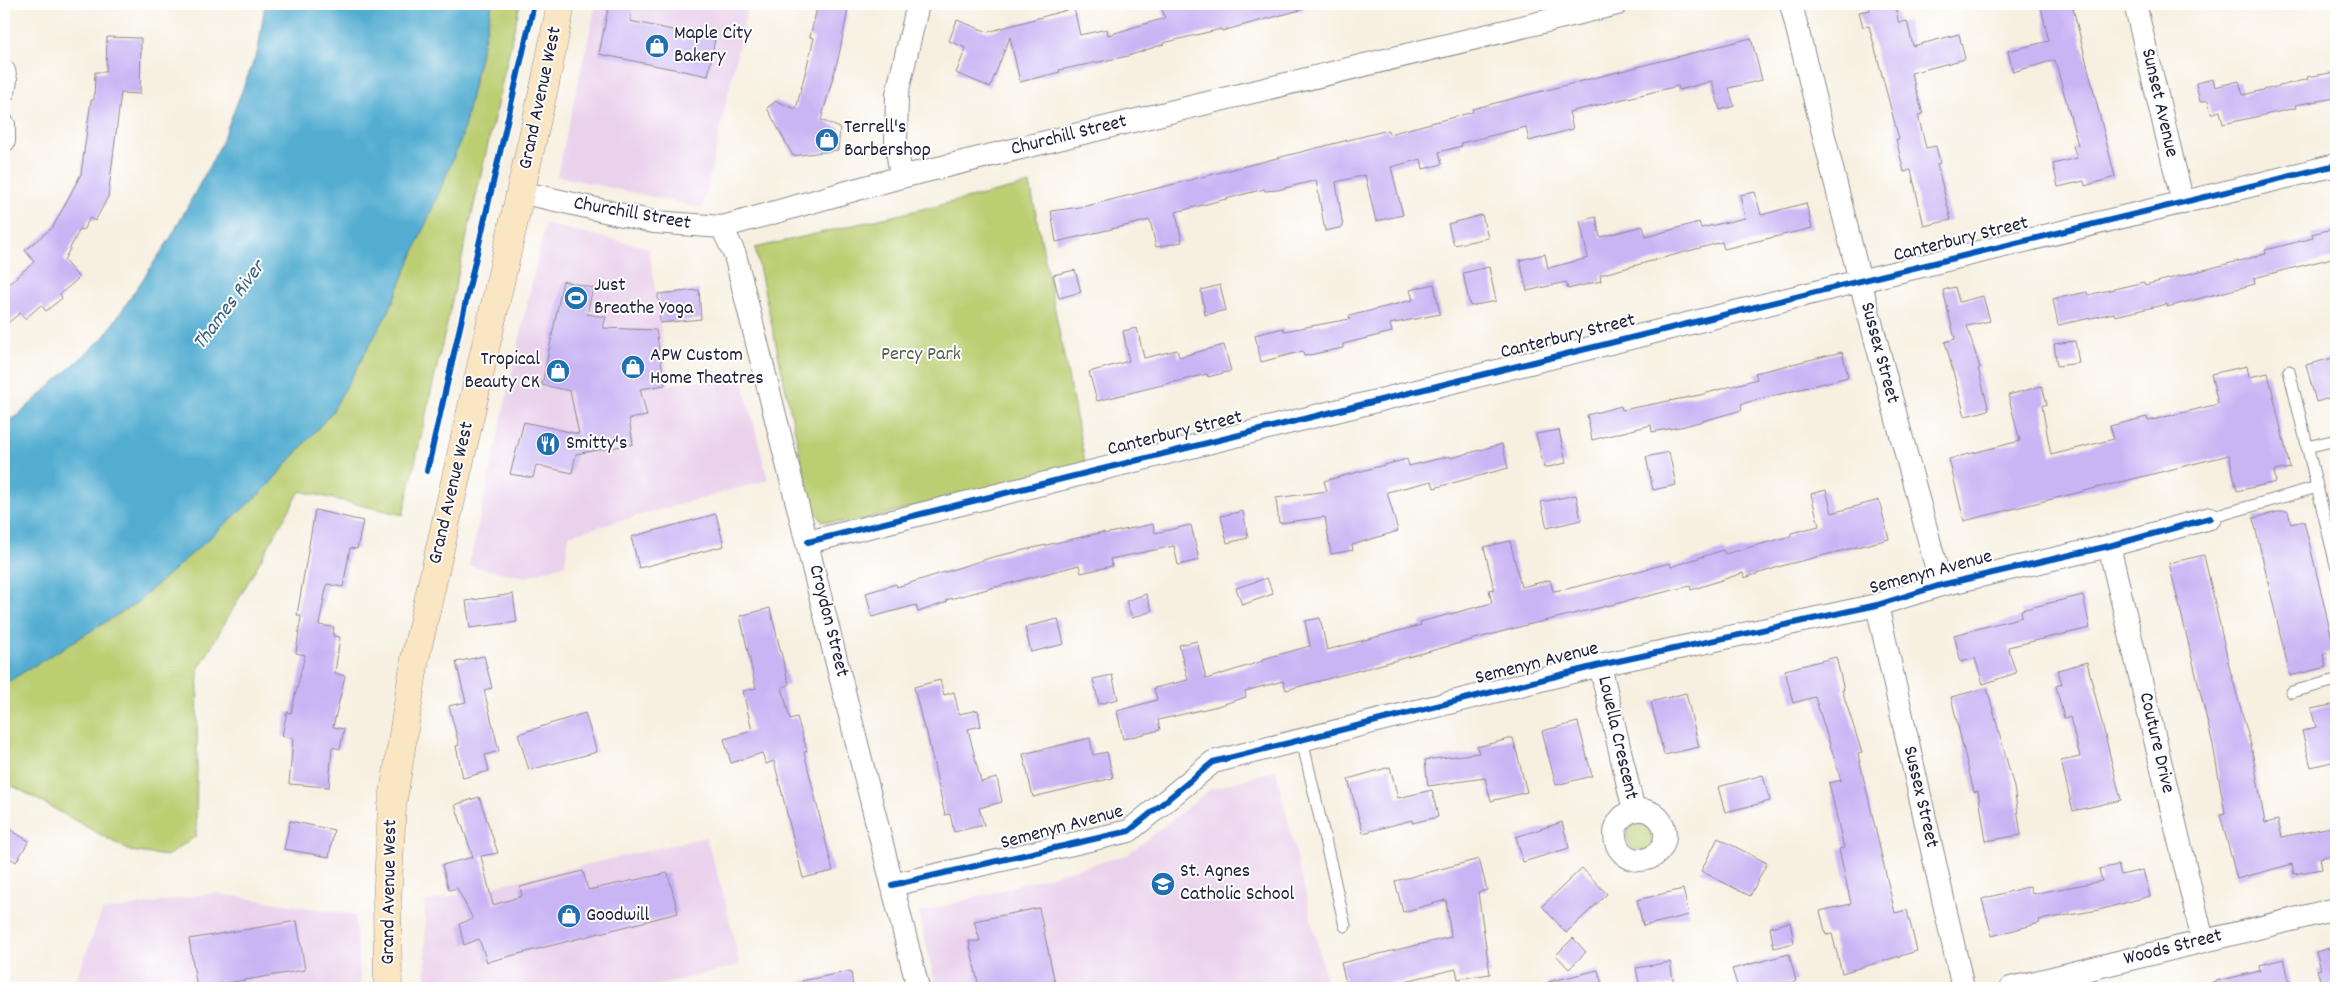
<svg xmlns="http://www.w3.org/2000/svg" width="2340" height="992" viewBox="0 0 2340 992" font-family="Dekko,sans-serif">
<rect width="100%" height="100%" fill="#fff"/>
<filter id="ink" filterUnits="userSpaceOnUse"><feTurbulence type="fractalNoise" baseFrequency=".02" numOctaves="2"/><feDisplacementMap in="SourceGraphic" scale="10" xChannelSelector="R" yChannelSelector="G"/><feConvolveMatrix kernelMatrix="1 2 1 2 8 2 1 2 1" color-interpolation-filters="sRGB"/></filter>
<filter id="wash" filterUnits="userSpaceOnUse"><feTurbulence type="fractalNoise" baseFrequency=".0096" numOctaves="4" result="noise"/><feDisplacementMap in="SourceGraphic" scale="20" xChannelSelector="R" yChannelSelector="G"/><feGaussianBlur stdDeviation="1.12" result="paint"/><feColorMatrix in="noise" values="0 0 0 0 0 0 0 0 0 0 0 0 0 0 0 0 0 1.4 0 .05"/><feComposite in="paint" operator="in"/></filter>
<g filter="url(#wash)">
<rect width="100%" height="100%" fill="#f7f0e1"/>
<path fill="#ead1ec" d="M596,4H748L703,208L557,176Z
M545,224L649,248L669,385L741,375L768,480L569,535L565,564L526,577L469,566Z
M1276,770L1328,988H936L919,913L1127,855L1211,789Z
M706,837L725,900L740,965L648,988H426L425,902Z
M214,893L355,915L361,988H73L102,911Z"/>
<path fill="#bbce72" stroke="#6e7856" d="M492,4H520L403,515L300,491L198,670L196,836L167,856L130,851L15,787L4,785V684L135,604L265,489L332,412L461,140Z
M1030,184L1085,462L851,523L822,521L811,505L755,248Z
M1627 837a14 14 0 1 1 28 0a14 14 0 1 1-28 0Z"/>
<path fill="#53add1" stroke="#3a6886" d="M265,4H492L461,140L389,311L332,412L265,489L135,604L4,684V423L18,415L104,337L171,237L220,146L258,50Z"/>
<g id="blocks">
<path fill="#c9b4f4" d="M609,4H633L630,21L715,39L708,76L599,54Z
M818,4H849L839,55L821,120L840,128L838,150L793,156L767,108L776,101L796,109L814,38L810,37Z
M1182,4H1303L1304,9L1222,31L1221,29L1163,43L1164,44L1128,56L1059,70L1060,72L1020,82L1010,37L990,87L956,73L966,48L949,41L957,20L988,32L1074,8L1080,35L1107,29L1108,35L1165,18L1162,9Z
M1868,4H1894L1899,23L1907,21L1913,46L1959,34L1965,59L1911,73L1923,114L1918,115L1926,148L1936,146L1940,163L1937,164L1951,220L1924,226L1911,170L1904,172L1896,139H1899L1869,26L1863,27L1859,12L1870,10Z
M2040,4H2072L2115,177L2085,186L2084,181L2058,187L2053,164L2077,158L2073,146L2078,145L2055,60L2013,72L2008,51L2049,41Z
M107,37L141,38L140,94L121,93L108,197L95,221L90,218L83,230L80,229L64,260L79,278L60,294L62,298L46,311L41,305L25,319L20,313L4,326V288L34,262L25,250L53,227L81,174L91,100H94L95,72H106Z
M1751,38L1762,80L1729,88L1734,106L1720,110L1712,81L1679,90L1678,86L1569,112L1573,129L1529,141L1526,127L1461,143L1462,146L1439,152L1442,164L1423,169L1421,159L1391,167L1403,215L1376,221L1365,175L1336,182L1343,227L1325,231L1316,180L1278,190L1265,191L1264,189L1176,212L1182,242L1156,247L1150,220L1056,242L1051,211L1087,206L1388,130L1389,134L1473,112L1472,109Z
M2336,72V98L2295,105L2296,108L2223,124L2220,111L2211,114L2208,100L2200,102L2196,83L2213,79L2215,87L2239,81L2243,95L2308,79L2307,77Z
M1755,192L1761,215L1806,203L1812,228L1724,249L1722,242L1600,275L1601,281L1568,289L1566,282L1527,291L1520,260L1545,254L1548,268L1588,258L1580,221L1596,217L1600,237L1643,226L1646,237L1699,222L1701,228L1745,218L1740,195Z
M1482,215L1488,238L1454,245L1448,224Z
M2336,228V257L2254,278L2255,284L2167,307V304L2115,316L2114,313L2058,325L2053,299L2087,292L2088,295L2144,282L2145,285L2266,254L2265,250L2313,238L2312,234Z
M1489,267L1496,301L1470,306L1463,273Z
M1075,270L1081,292L1059,298L1053,275Z
M563,281L593,288L587,314L606,317L603,328L656,330L665,385L640,389L647,416L629,419L633,444L576,454L572,473L536,465L533,478L510,474L524,422L579,434L570,391L542,385Z
M1434,284L1440,314L1390,324L1392,332L1343,344V348L1304,356L1303,351L1261,362L1255,335L1283,328L1284,331L1350,319L1349,316L1413,300L1410,290Z
M1220,285L1226,310L1205,315L1201,290Z
M1955,287L1959,302L1983,296L1990,321L1967,326L1980,368L1978,369L1989,410L1965,416L1945,342L1955,339L1943,290Z
M699,290L701,319L660,323L658,294Z
M1137,328L1144,358L1177,350L1179,357L1224,345L1231,371L1208,377L1207,374L1097,401L1089,372L1129,361L1123,331Z
M2075,341L2079,363L2057,366L2054,344Z
M1842,352L1848,377L1741,404L1742,410L1685,426L1652,432L1651,425L1592,440L1587,415L1621,406L1622,410L1700,395L1757,379L1755,373Z
M2336,357V396L2316,402L2306,365Z
M2247,366L2249,377L2268,373L2290,468L2274,471L2276,482L2237,491L2229,455L1964,521L1949,459L2020,441L2008,395L2042,386L2047,404L2042,406L2051,455L2114,439L2110,426L2147,417L2148,421L2218,404L2211,374Z
M1559,430L1566,463L1544,468L1536,434Z
M1502,444L1508,468L1434,488L1432,481L1387,492L1398,531L1352,545L1353,550L1331,554L1325,517L1279,523L1276,498L1327,491L1324,481L1407,459L1409,466L1450,456L1451,458Z
M1669,452L1676,485L1653,490L1646,457Z
M1826,490L1832,513L1879,500L1889,539L1785,565L1744,578L1743,573L1691,590L1690,586L1523,626L1286,690L1283,681L1245,691L1246,697L1218,706L1158,720L1160,730L1123,739L1117,711L1157,700L1154,688L1188,680L1179,645L1197,641L1206,679L1263,661V659L1310,646L1305,621L1320,618L1327,650L1421,625L1420,622L1492,603L1489,590L1494,589L1484,547L1510,541L1521,587L1550,580L1553,591L1567,589L1670,563L1671,567L1723,550L1725,554L1791,536V533L1819,526L1811,494Z
M1576,495L1581,520L1547,528L1541,502Z
M315,510L363,521L357,549L350,548L343,587L327,584L319,625L334,627L333,636L340,637L335,673L345,676L333,727L344,729L340,749L332,747L329,787L289,784L293,739L282,736L287,712L291,713L305,655L296,653L301,616L297,615Z
M1243,511L1248,538L1227,543L1221,516Z
M2282,511H2288L2291,524L2304,521L2335,651L2323,654L2326,667L2290,676L2253,518Z
M716,514L724,546L639,568L631,537Z
M1153,524L1155,533L1191,525L1199,560L1178,565L1174,546L1110,559L1112,566L1081,573L1079,565L946,600L947,602L918,612L916,605L872,617L866,593L896,584L897,587L993,557L1104,532V534Z
M2204,555L2230,670L2251,745L2265,823L2278,820L2282,837L2336,826V854L2320,858L2322,869L2294,874L2292,864L2237,879L2220,814L2225,813L2213,745L2169,563Z
M1267,578L1273,594L1242,605L1236,588Z
M513,594L517,622L470,628L466,601Z
M1146,594L1152,611L1132,618L1126,601Z
M2083,595L2090,628L2008,647L2016,673L1983,684L1975,658L1961,662L1954,635L2022,617L2021,610Z
M770,608L789,685L782,687L790,719L797,717L807,751L804,752L833,871L803,878L774,761L766,764L762,753L731,763L724,739L752,731L743,691L756,688L740,616Z
M1058,619L1064,644L1031,652L1025,627Z
M484,656L492,688L484,690L499,751L485,755L489,771L463,778L456,746L459,745L449,706L466,702L456,662Z
M1836,657L1844,690H1842L1862,753L1858,754L1895,913L1907,910L1917,951L1842,973L1832,934L1826,935L1820,911L1851,904L1839,849L1844,848L1829,783L1841,780L1815,697L1793,703L1785,670Z
M2087,662L2121,800L2073,811L2061,761L2080,757L2070,717L2064,718L2056,686L2062,684L2058,670Z
M1112,675L1118,699L1099,704L1093,679Z
M940,680L944,695L954,692L959,714L978,710L981,726L968,729L981,782L997,778L1002,802L979,808L984,825L954,832L950,814L945,815L926,729H924L914,687Z
M1987,688L2014,787L2021,835L1986,841L1978,791L1974,792L1951,697Z
M1686,693L1699,747L1664,755L1651,702Z
M2336,704V761L2311,767L2302,731L2316,727L2311,709Z
M585,713L597,752L529,770L518,734Z
M1578,722L1592,776L1556,785L1542,731Z
M1090,738L1093,755L1107,752L1113,778L1033,797L1023,754Z
M1513,738L1527,792L1491,801L1485,778L1428,786L1425,760L1479,753L1477,747Z
M1390,767L1398,798L1432,790L1438,817L1412,823V820L1363,833L1348,779Z
M1763,775L1770,801L1725,812L1718,787Z
M479,797L498,853L481,856L493,905L522,896L520,887L583,871L588,890L668,873L678,913L487,962L479,939L464,945L459,924L473,919L457,888L449,890L442,865L473,857L455,805Z
M290,821L334,830L329,857L284,849Z
M1562,822L1569,848L1523,862L1516,837Z
M4,826L29,841L16,862L4,854Z
M1718,838L1767,863L1750,896L1701,871Z
M1479,859L1487,890L1478,892L1490,974L1458,979L1456,969L1375,988H1347L1341,963L1451,937L1446,900L1403,912L1395,881Z
M2118,865L2121,875L2143,870L2150,896L2099,910L2039,920L2040,923L1992,936L1982,899L2030,886L2032,894L2102,881L2099,869Z
M1582,868L1607,894L1566,933L1542,906Z
M1683,889L1689,915L1643,926L1637,900Z
M1039,908L1056,988H979L969,941H980L974,921Z
M297,921L305,970L197,988L189,939Z
M1790,922L1794,943L1774,948L1770,927Z
M1573,938L1586,952L1569,969L1556,955Z
M2336,946V988H2323L2317,970L2321,969L2316,952Z
M1789,954L1796,981L1775,987L1774,984L1758,988H1738L1732,969Z
M2284,959L2291,988H2213L2212,982L2260,971L2259,965Z
M1670,962L1674,985L1640,988L1636,968Z
M1598,970L1603,988H1548V982Z
M851,971L853,988H803L802,981Z"/>
</g>
</g>
<g filter="url(#ink)">
<use href="#blocks" fill-opacity="0" stroke="#8c898e" stroke-width="1"/>
<g fill="none" stroke-linecap="round" stroke-linejoin="round">
<g stroke="#8c898e" stroke-width="13">
<path id="service" d="M2289,371L2336,565
M2307,447L2336,440
M2210,518L2317,487
M2292,692L2336,680
M1302,740L1345,926"/>
</g>
<g stroke="#8c898e" stroke-width="24">
<path id="minor" d="M1791,4L1860,281L1941,585
M2135,4L2183,203
M4,71L6,80L4,91
M4,125V141
M901,177L896,143L897,94L918,4
M520,192L654,222L722,227L901,177L1617,4
M722,227L735,255L918,988
M808,542L1860,281L2336,165
M2109,546L2203,941
M1877,605L1963,988
M1600,665L1634,811
M1615 835a25 25 0 1 1 50 0a25 25 0 1 1-50 0Z
M892,885L1129,831L1213,762L1600,665L1877,605L1941,585L2109,546L2210,518
M2011,988L2336,909"/>
</g>
<g stroke="#8c898e" stroke-width="29">
<path id="secondary" d="M388,988L387,903L392,806L415,659L546,79L561,4"/>
</g>
<use href="#service" stroke="#fff" stroke-width="11"/>
<use href="#minor" stroke="#fff" stroke-width="22"/>
<use href="#secondary" stroke="#fbe6c4" stroke-width="28"/>
<g stroke="#fff" stroke-width="9">
<path id="cycleway" d="M427,471L534,4
M808,542L1860,281L2336,165
M892,885L1129,831L1213,762L1600,665L1877,605L1941,585L2109,546L2210,518"/>
</g>
<use href="#cycleway" stroke="#0057b8" stroke-width="6"/>
</g>
</g>
<defs>
<g id="shop-disc" transform="scale(1.25)"><circle r="9.5" fill="#1f6fb2" stroke="#fff"/><path d="M-5-2.5h2.3a2.7 3.5 0 0 1 5.4 0H5L5.5 6h-11ZM-1.5-2.5h3a1.5 2.3 0 0 0-3 0Z" fill="#fff"/></g>
<g id="stadium-disc" transform="scale(1.25)"><circle r="9.5" fill="#1f6fb2" stroke="#fff"/><path d="M0-5a6.5 5 0 1 0 0 10a6.5 5 0 1 0 0-10ZM-3.5-1.8h7v3.6h-7Z" fill="#fff"/></g>
<g id="restaurant-disc" transform="scale(1.25)"><circle r="9.5" fill="#1f6fb2" stroke="#fff"/><path d="M-5-6h1v4h1v-4h1v4h1v-4h1v5L-1.5 .5V6h-2V.5L-5-1ZM5-6V6H3V1.5H1.5Q1.5-4 5-6Z" fill="#fff"/></g>
<g id="school-disc" transform="scale(1.25)"><circle r="9.5" fill="#1f6fb2" stroke="#fff"/><path d="M0-5L7-2L0 1L-7-2ZM-4 1L0 2.5L4 1V4Q0 6-4 4Z" fill="#fff"/></g>
</defs>
<g fill-rule="evenodd">
<use href="#shop-disc" x="657" y="46"/>
<use href="#shop-disc" x="827" y="140"/>
<use href="#stadium-disc" x="576" y="298"/>
<use href="#shop-disc" x="633" y="367"/>
<use href="#shop-disc" x="558" y="371"/>
<use href="#restaurant-disc" x="548" y="444"/>
<use href="#school-disc" x="1163" y="884"/>
<use href="#shop-disc" x="569" y="916"/>
</g>
<g text-anchor="middle" dominant-baseline="central" stroke-width="4" stroke-linejoin="round" paint-order="stroke">
<g font-size="20" fill="#22223b" stroke="#fff" text-anchor="start">
<text x="674" y="34">Maple City<tspan x="674" dy="23">Bakery</tspan></text>
<text x="844" y="128">Terrell's<tspan x="844" dy="23">Barbershop</tspan></text>
<text x="594" y="286">Just<tspan x="594" dy="23">Breathe Yoga</tspan></text>
<text x="650" y="356">APW Custom<tspan x="650" dy="23">Home Theatres</tspan></text>
<text x="540" y="360" text-anchor="end">Tropical<tspan x="540" dy="23">Beauty CK</tspan></text>
<text x="566" y="444">Smitty's</text>
<text x="1180" y="872">St. Agnes<tspan x="1180" dy="23">Catholic School</tspan></text>
<text x="586" y="916">Goodwill</text>
</g>
<g font-size="20" fill="#22223b" stroke="#fff">
<text transform="translate(541 98) rotate(-78)">Grand Avenue West</text>
<text transform="translate(2159 103) rotate(77)">Sunset Avenue</text>
<text transform="translate(1069 136) rotate(-14)">Churchill Street</text>
<text transform="translate(632 214) rotate(10)">Churchill Street</text>
<text transform="translate(1961 240) rotate(-14)">Canterbury Street</text>
<text transform="translate(1568 337) rotate(-14)">Canterbury Street</text>
<text transform="translate(1879 353) rotate(75)">Sussex Street</text>
<text transform="translate(1175 434) rotate(-14)">Canterbury Street</text>
<text transform="translate(452 493) rotate(-77)">Grand Avenue West</text>
<text transform="translate(1931 573) rotate(-15)">Semenyn Avenue</text>
<text transform="translate(828 621) rotate(76)">Croydon Street</text>
<text transform="translate(1537 664) rotate(-14)">Semenyn Avenue</text>
<text transform="translate(1617 738) rotate(77)">Louella Crescent</text>
<text transform="translate(2156 743) rotate(77)">Couture Drive</text>
<text transform="translate(1920 797) rotate(77)">Sussex Street</text>
<text transform="translate(1062 828) rotate(-15)">Semenyn Avenue</text>
<text transform="translate(390 892) rotate(-89)">Grand Avenue West</text>
<text transform="translate(2173 948) rotate(-14)">Woods Street</text>
</g>
<g font-size="20" fill="#585e4e" stroke="#fff">
<text x="921" y="355">Percy Park</text>
</g>
<g font-size="21" font-style="italic" fill="#38617e" stroke="#fff">
<text transform="translate(230 306) rotate(-53)">Thames River</text>
</g>
</g>
<rect width="2340" height="992" fill="none" stroke="#fff" stroke-width="20"/>
</svg>
